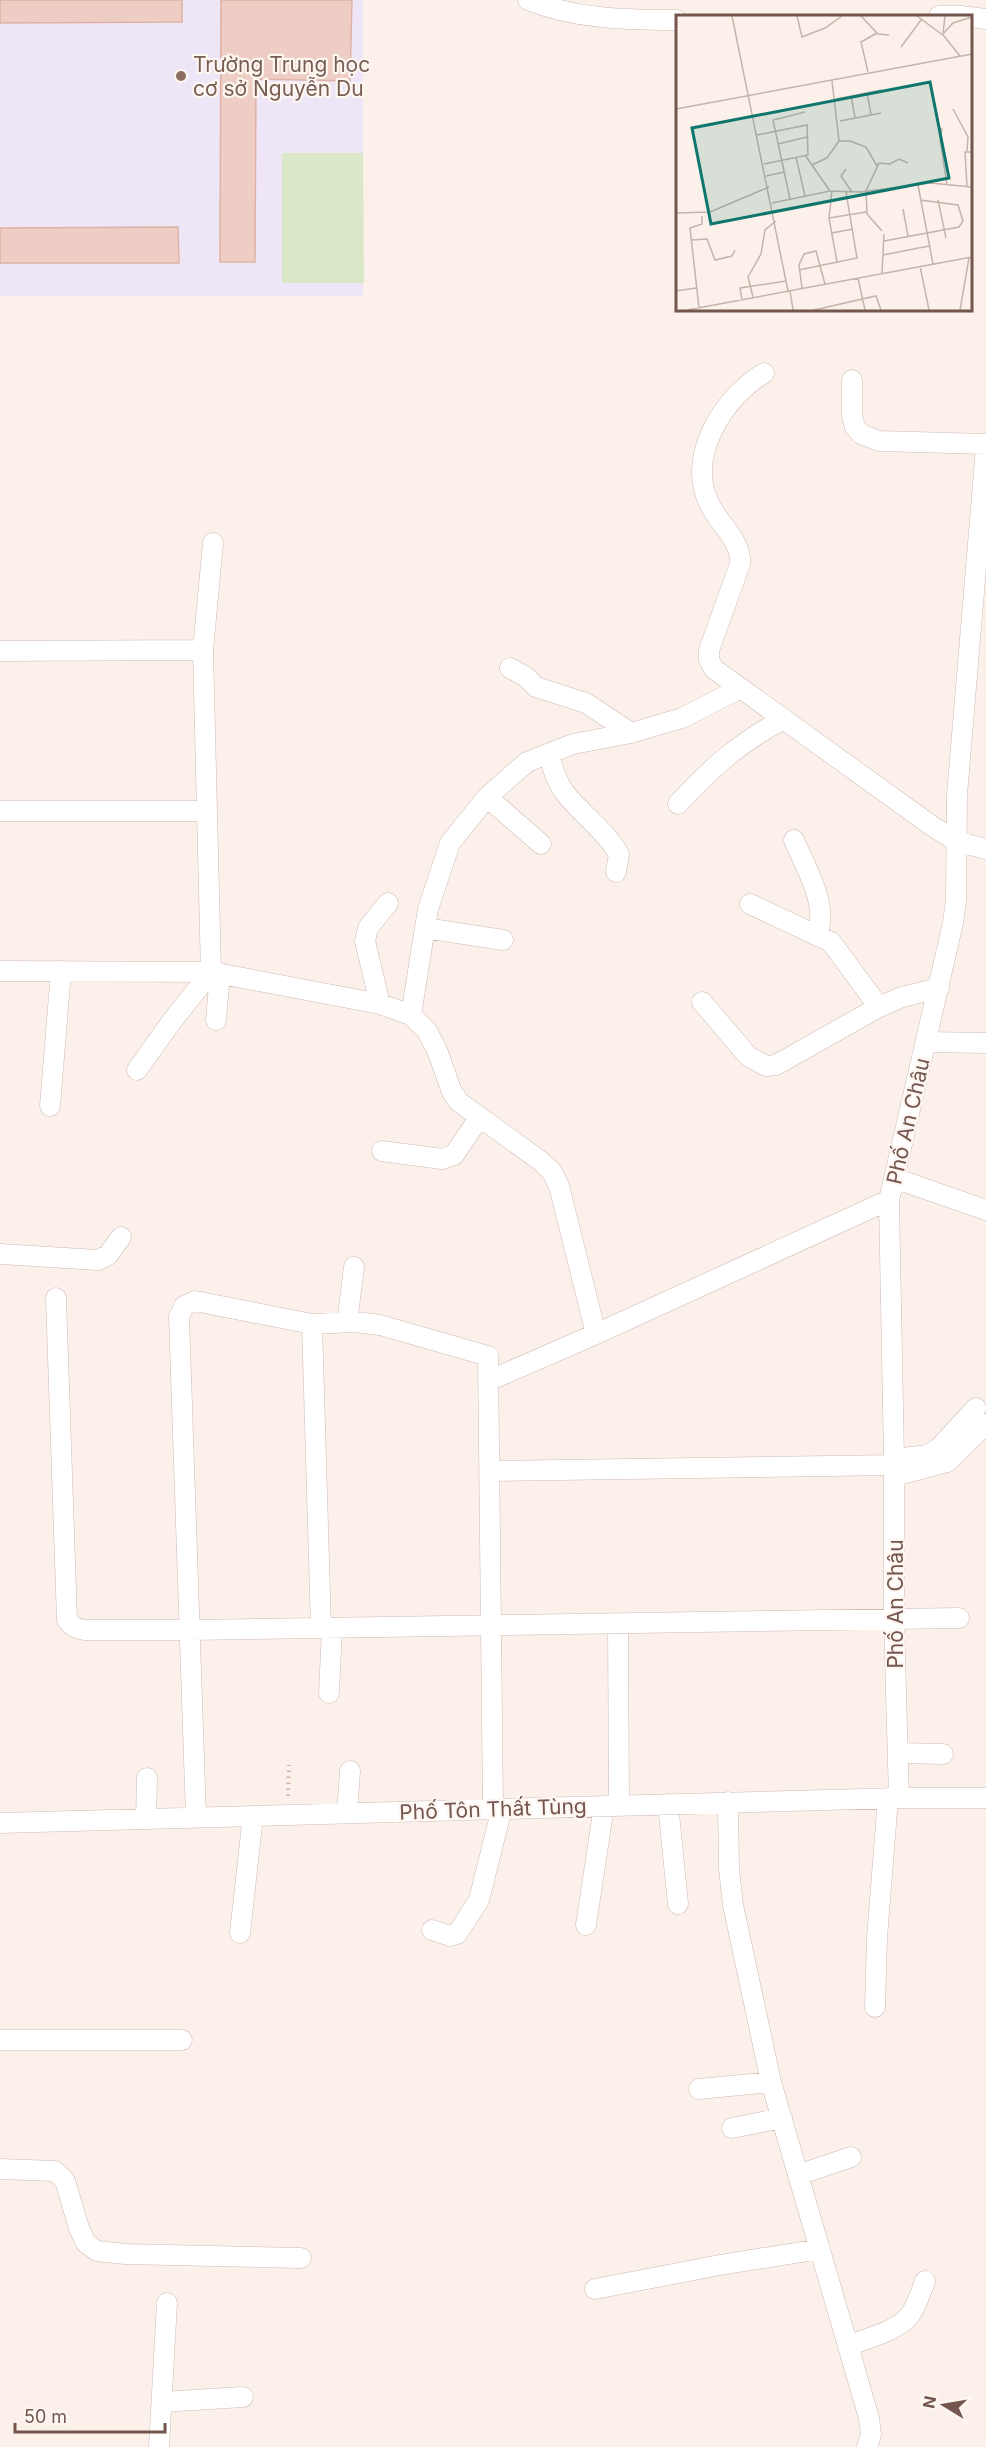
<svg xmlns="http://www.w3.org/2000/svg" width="986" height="2447" viewBox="0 0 986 2447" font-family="Inter,sans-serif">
<rect width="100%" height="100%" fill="#fbf1ea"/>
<path fill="#eee6f7" d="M0,0H363V296H0Z"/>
<path fill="#dae8c9" d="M282,153H363L364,283H282Z"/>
<path fill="#eecec4" stroke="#dfb2a5" stroke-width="1.5" d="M0,0H182V22L0,23Z
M221,0H352L350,81L256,79L255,262H220Z
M178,227L179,263H0V228Z"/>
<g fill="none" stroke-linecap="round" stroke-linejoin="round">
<g stroke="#cebab3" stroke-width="21">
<path id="minor" d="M528,0C575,19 627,20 677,20
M939,16H963
M970,17L986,19
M764,373C724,397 686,456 709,503C718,524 742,540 740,564L709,650V660L714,669L932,826L956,841L986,849
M852,380V416L855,427L861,434L879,441L986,444
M0,651L203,650
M510,668L526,677L536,687L586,703L631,733
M548,754C553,767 556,782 565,793C582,815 605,830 619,854L616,872
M487,797L541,844
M678,804C712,767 740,742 784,719
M0,811H207
M794,840C806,869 829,904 817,936
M750,904L831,942L879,1007
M425,928L503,940
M0,971L211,972L380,1004L411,1015L427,1031L437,1050L452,1092L459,1102L542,1162L552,1172L559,1186L596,1334
M702,1002L748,1056L766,1066L776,1065L879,1007L902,997L939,988
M380,1004L365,941L368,928L388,903
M411,1015L428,909L450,843L487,797L527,762L573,744L631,733L682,718L741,688
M216,1020L220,973
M927,1042L986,1043
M137,1070L172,1021L211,972L203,650L213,543
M50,1106L61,971
M382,1151L442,1159L454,1155L479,1118
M894,1178L986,1210
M0,1254L98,1260L108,1255L121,1237
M56,1298L67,1620L74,1627L84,1630H190L959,1618
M347,1322L354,1267
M312,1324L321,1628
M488,1381L596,1334L889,1200
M894,1459L928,1455L939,1448L976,1408
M490,1471L894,1465
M894,1476L947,1462L986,1424
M618,1624L619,1805
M329,1693L332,1628
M898,1753L943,1754
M899,1798L894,1620V1459L889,1200L953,923L956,900L957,795L986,448
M728,1802L729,1869L733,1905L771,2082L869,2418L871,2435L867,2447
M668,1804L678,1904
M347,1813L350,1771
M196,1817L179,1317L184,1306L195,1301L312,1324L355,1322L380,1325L488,1356L493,1809
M146,1819L147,1778
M0,1823L899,1798H986
M586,1925L604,1806
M432,1930L450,1936L457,1934L479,1900L502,1808
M240,1933L253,1816
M875,2007L877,1938L888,1798
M0,2040H182
M699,2089L771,2082
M732,2128L782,2118
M0,2169L55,2171L65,2181L79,2228L86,2243L97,2251L125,2254L301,2258
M798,2175L851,2157
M595,2289L720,2265L820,2249
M848,2346C866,2338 896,2332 909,2316C917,2306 921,2292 925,2281
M162,2402L243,2397
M159,2447L167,2303"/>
</g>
<path stroke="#d3b1a6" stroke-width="4" stroke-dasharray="1.5 4.5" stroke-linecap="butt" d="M288,1796L289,1765"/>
<use href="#minor" stroke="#fff" stroke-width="20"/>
</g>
<circle fill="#8d6e63" stroke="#fef6f0" stroke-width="2" cx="181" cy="76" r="6"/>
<g text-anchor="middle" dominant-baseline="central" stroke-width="4.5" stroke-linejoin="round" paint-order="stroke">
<g font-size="21" fill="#785e54" stroke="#fef6f0" text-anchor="start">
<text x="193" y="64">Trường Trung học<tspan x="193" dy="24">cơ sở Nguyễn Du</tspan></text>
</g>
<g font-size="21" fill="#74564f" stroke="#fef6f0">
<text transform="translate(908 1121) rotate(-77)">Phố An Châu</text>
<text transform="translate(895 1604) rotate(-90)">Phố An Châu</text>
<text transform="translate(493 1809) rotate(-2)">Phố Tôn Thất Tùng</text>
</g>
</g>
<g transform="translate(676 15)">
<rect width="296" height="296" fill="#fbf1ea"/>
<path fill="none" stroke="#c5b3ac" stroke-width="1.5" d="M56,1L112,276M121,1L126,22L149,13L166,1M185,1L202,19L213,20M241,1L268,21L284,41M267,19L277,8L296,2M267,19L269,1M225,32L245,5M192,57L185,27L201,18M156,66L163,126M191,78L195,99M175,81L179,102M160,84L205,75M0,94L296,39M277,94L292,122L291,136M164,106L205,98M266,113L264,124L271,170M81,120L131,110L132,140L88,149M102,129L131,122M129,140L154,176M120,142L129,181M136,150L151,143L163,126H174L190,132L201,151M170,154L165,161L176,177M90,161L108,157M242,170L257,249M291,171L289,137H296M156,176L153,203L161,247M114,184L97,105L129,97M262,185L270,223M96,188L154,176L185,177L254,168L296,172M227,194L232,221M0,198L34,197L93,172M153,203L190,197M206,216L191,199L190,176L203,148L214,149L223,144L232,148M156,218L177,214M15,225L31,224L39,245L56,241L59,235M208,226L283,212L287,206L282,190L244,185M207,240L253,231M244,251L253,295M123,255L181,243L170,177M206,258L208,219M182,263L189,295M126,273L123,250L128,239L140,236L149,269M0,276L20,273M114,276L117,295M77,282L72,262L85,239L89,215L100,206M66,285L64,273L110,266M23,293L14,213L26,209V201M11,295L296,242M138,295L200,281L205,295M284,295L293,243"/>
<path fill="#0f766e" fill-opacity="0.15" stroke="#0f766e" stroke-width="3" d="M254,67L273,163L35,209L16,113Z"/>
<rect width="296" height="296" fill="none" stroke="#74564f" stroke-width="3"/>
</g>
<g transform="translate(944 2405) rotate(281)" stroke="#fef6f0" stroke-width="4.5" paint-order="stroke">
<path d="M0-4.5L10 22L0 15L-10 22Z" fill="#74564f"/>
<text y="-9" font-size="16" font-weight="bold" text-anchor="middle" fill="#74564f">N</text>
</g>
<path d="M15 2423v9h150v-9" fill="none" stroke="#74564f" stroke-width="3"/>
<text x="24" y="2423" font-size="18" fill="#74564f" stroke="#fef6f0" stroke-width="4.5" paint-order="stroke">50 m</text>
</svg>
